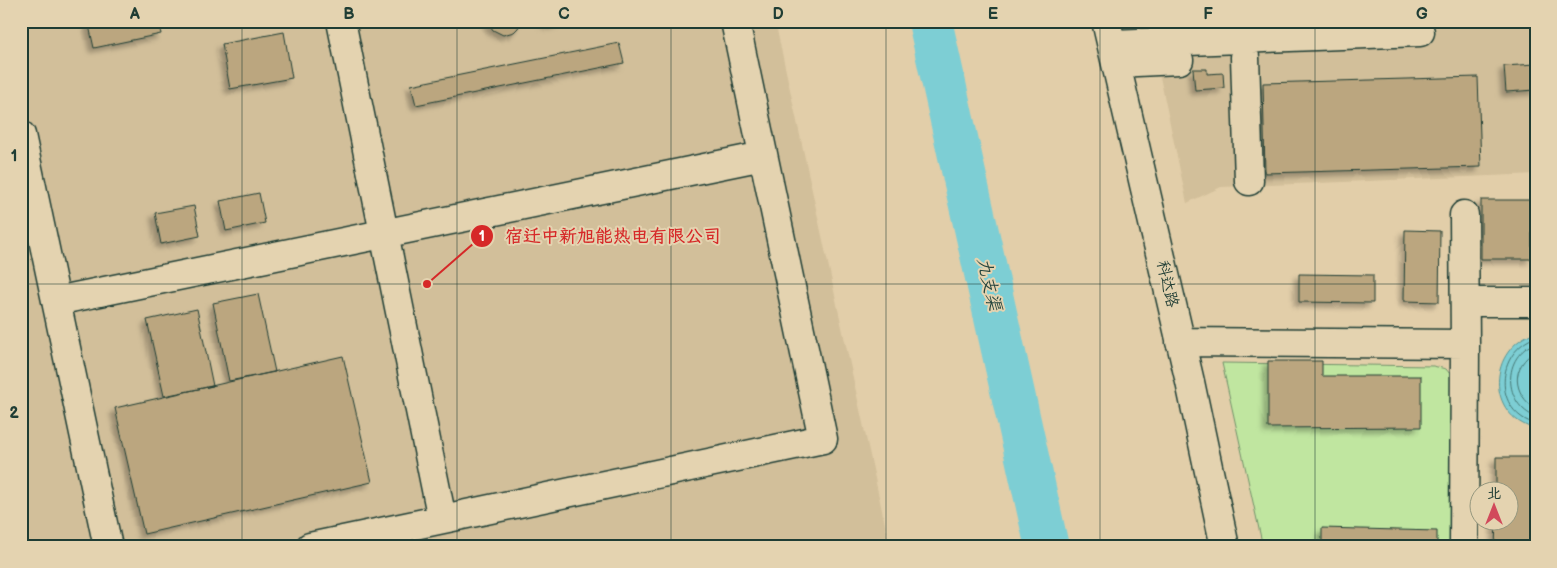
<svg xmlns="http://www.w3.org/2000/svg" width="1557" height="568" viewBox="0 0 1557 568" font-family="'Balsamiq Sans','LXGW WenKai TC',sans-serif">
<defs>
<filter id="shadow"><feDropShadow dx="-4.5" dy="4.5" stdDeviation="2.5" flood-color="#0004"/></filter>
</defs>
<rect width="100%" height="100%" fill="#e2cea9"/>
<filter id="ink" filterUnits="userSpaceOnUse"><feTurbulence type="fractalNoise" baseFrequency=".02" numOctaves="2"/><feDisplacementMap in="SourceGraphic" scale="10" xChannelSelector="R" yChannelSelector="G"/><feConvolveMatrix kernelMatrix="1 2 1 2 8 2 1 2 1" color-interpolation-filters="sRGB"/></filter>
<g filter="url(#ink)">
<path fill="#d2bf9a" d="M21,21H775L890,547H21Z
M1148,21H1536V174L1221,187L1187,203Z"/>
<path fill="#c0e6a0" stroke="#70926a" d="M1222,363L1433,366L1446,369L1454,379L1453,547H1263Z"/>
<path fill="#7dced4" stroke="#579494" d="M1536,332V429C1485,416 1487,348 1536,332Z"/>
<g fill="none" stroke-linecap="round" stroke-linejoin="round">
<path stroke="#457774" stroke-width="1" d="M1536,337C1495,351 1492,412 1536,424
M1536,343C1501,355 1503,405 1536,417
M1536,351C1510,366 1512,394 1536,409"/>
<path stroke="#7dced4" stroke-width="44" d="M930,21L1047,547"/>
</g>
<path fill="#bba67f" stroke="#1f3d34" filter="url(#shadow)" d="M88,21H158L161,34L94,48Z
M487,21H522L518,28L514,32L503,35L493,30Z
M543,21H564L552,25Z
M284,32L292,78L230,89L222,44Z
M619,43L624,63L416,105L411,85Z
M1536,64V90L1506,92L1504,66Z
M1193,69H1207V74L1223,73L1224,88L1195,90Z
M1478,77L1481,167L1265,173L1263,83Z
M259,193L265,223L226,231L220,201Z
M1481,200H1532V259H1481Z
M194,206L200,236L161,244L155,213Z
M1405,230L1440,231L1439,302L1404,301Z
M1299,274L1373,275V303L1299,302Z
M258,294L275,372L229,381L213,303Z
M197,309L213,386L164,396L147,320Z
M343,356L372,482L144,534L115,408Z
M1268,361H1322V376H1421V427L1268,428Z
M1496,457H1536V547H1495L1496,520H1510V490H1496Z
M1322,528L1437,531V547H1322Z"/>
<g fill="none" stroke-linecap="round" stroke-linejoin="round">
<g stroke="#1f3d34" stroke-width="31">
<path id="minor" d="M341,21L442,519
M1106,21L1190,382L1225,547
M1112,44L1420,32
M1245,57L1249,181
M1116,63L1179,60
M21,135L108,547
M1464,215L1465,344L1464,547
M56,301L763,156
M1465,302H1536
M1180,342L1465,344
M310,547L823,439L735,21"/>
</g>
<use href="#minor" stroke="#e4d3b0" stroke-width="28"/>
</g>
</g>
<path fill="none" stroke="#1f3d34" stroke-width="1" stroke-opacity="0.55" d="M242,21V547M457,21V547M671,21V547M886,21V547M1100,21V547M1315,21V547M21,284H1536"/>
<g text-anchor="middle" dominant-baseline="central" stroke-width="4" stroke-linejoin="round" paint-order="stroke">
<g font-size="16" fill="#1f3d34" stroke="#e4d3b0">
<text transform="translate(1167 284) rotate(77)">科达路</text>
</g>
<g font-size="18" font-style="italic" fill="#24443c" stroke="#e4d3b0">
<text transform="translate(989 284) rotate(77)">九支渠</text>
</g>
</g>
<path fill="none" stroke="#d62828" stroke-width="2" d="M427 284L482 236"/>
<g fill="#d62828" stroke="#e4d3b0" stroke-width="2">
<circle cx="427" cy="284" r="5"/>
<circle cx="482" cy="236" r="12"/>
</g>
<g font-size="15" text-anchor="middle" font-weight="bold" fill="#fff">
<text x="482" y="241">1</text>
</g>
<g font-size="18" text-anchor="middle" font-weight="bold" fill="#d62828" stroke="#e4d3b0" stroke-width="4" stroke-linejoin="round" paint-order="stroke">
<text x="613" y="242">宿迁中新旭能热电有限公司</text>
</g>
<rect width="1557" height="568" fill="none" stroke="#e4d3b0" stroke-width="55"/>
<g transform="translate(1494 506)"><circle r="24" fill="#e4d3b0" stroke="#95977e"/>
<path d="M0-4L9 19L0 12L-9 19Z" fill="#d1495b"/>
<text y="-8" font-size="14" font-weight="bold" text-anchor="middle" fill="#1f3d34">北</text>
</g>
<rect x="28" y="28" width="1502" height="512" fill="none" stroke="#1f3d34" stroke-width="2"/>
<g font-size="16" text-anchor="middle" font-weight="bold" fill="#1f3d34">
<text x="135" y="19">A</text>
<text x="349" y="19">B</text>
<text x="564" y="19">C</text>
<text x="778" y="19">D</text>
<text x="993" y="19">E</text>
<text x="1208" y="19">F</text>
<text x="1422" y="19">G</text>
<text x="14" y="161">1</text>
<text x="14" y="418">2</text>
</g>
</svg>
